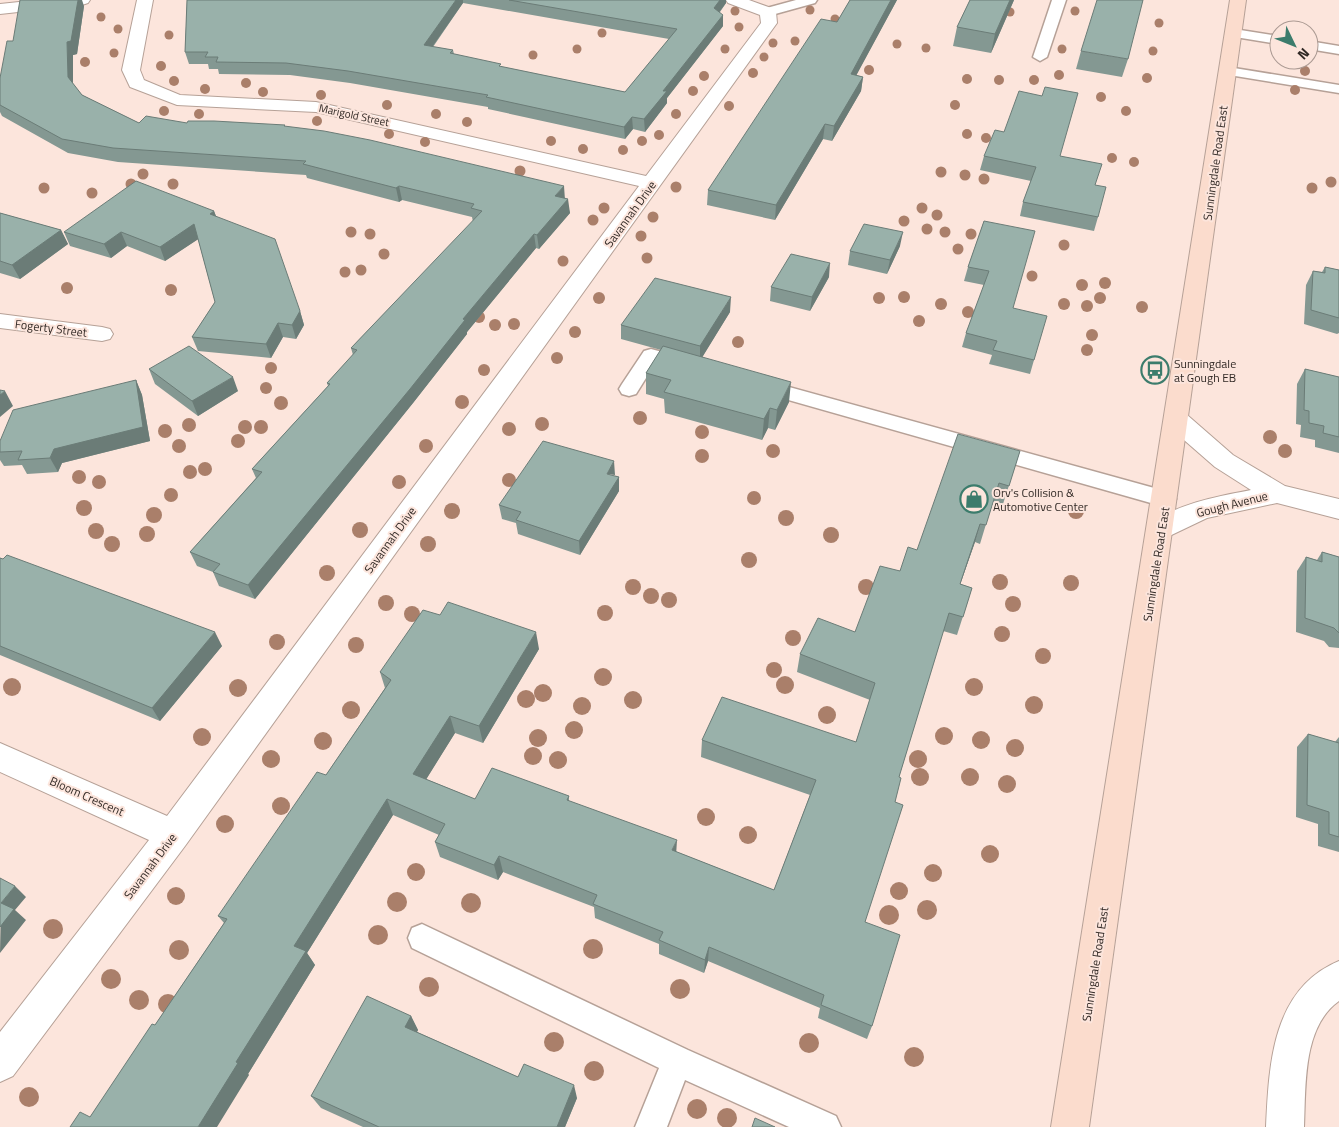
<svg xmlns="http://www.w3.org/2000/svg" width="1339" height="1127" viewBox="0 0 1339 1127" font-family="'Titillium Web',sans-serif">
<rect width="100%" height="100%" fill="#fce5dc"/>
<g fill="none" stroke-linecap="round" stroke-linejoin="round">
<g stroke="#b6a197" stroke-width="3">
<path id="service" d="M796,0H817L815,3L768,16L761,12L763,9Z
M1052,0H1066L1047,57L1040,61L1033,57Z
M1234,29L1279,36V44L1229,36L1227,33Z
M1309,41L1339,46V54L1309,49Z
M1228,67L1339,85V93L1223,74L1221,71L1223,68Z
M651,349L692,360L695,364L692,368L685,370L656,362L636,394L629,396L622,394L619,389L622,384L644,351Z
M760,379L1165,491L1173,493L1176,499L1173,505L1165,507L753,390L750,385L753,380Z
M422,924L688,1050L836,1116L841,1127H789L685,1080L667,1127H635L659,1068L412,948L408,938L412,928Z"/>
</g>
<g stroke="#b6a197" stroke-width="2">
<path id="minor" d="M38,0H90L88,3L82,5L0,14V4Z
M137,0H153L140,70L144,80L180,95L316,102L646,176L761,23L760,15L728,3L726,0H749L774,9L776,12L777,23L185,846L13,1076L0,1082V1032L149,840L0,772V743L167,816L639,186L316,112L177,105L130,87L122,70Z
M0,314L102,327L110,329L113,334L110,339L102,341L0,328Z
M1177,412L1186,414L1233,455L1285,486L1339,499V519L1277,503L1207,518L1161,540L1152,537L1148,530C1161,506 1225,495 1251,490L1215,467L1168,426L1165,420L1168,414Z
M1339,961V1001C1302,1027 1306,1087 1304,1127H1266C1269,1064 1272,989 1339,961Z"/>
</g>
<g stroke="#b6a197" stroke-width="2">
<path id="secondary" d="M1230,0H1246L1089,1127H1051Z"/>
</g>
<use href="#service" fill="#fff" fill-rule="evenodd"/>
<use href="#minor" fill="#fff" fill-rule="evenodd"/>
<use href="#secondary" fill="#fbdccd" fill-rule="evenodd"/>
</g>
<g fill="#aa7f6a">
<circle cx="810" cy="10" r="4.5"/>
<circle cx="735" cy="11" r="4.5"/>
<circle cx="1075" cy="11" r="4.5"/>
<circle cx="1010" cy="12" r="4.5"/>
<circle cx="101" cy="17" r="4.5"/>
<circle cx="835" cy="19" r="4.5"/>
<circle cx="1159" cy="23" r="4.5"/>
<circle cx="739" cy="27" r="4.5"/>
<circle cx="118" cy="29" r="4.5"/>
<circle cx="602" cy="33" r="4.5"/>
<circle cx="169" cy="35" r="4.5"/>
<circle cx="795" cy="41" r="4.5"/>
<circle cx="773" cy="43" r="4.5"/>
<circle cx="897" cy="44" r="4.5"/>
<circle cx="926" cy="48" r="4.5"/>
<circle cx="577" cy="49" r="4.5"/>
<circle cx="725" cy="49" r="4.5"/>
<circle cx="1062" cy="49" r="4.5"/>
<circle cx="1153" cy="51" r="4.5"/>
<circle cx="114" cy="53" r="4.5"/>
<circle cx="533" cy="55" r="4.5"/>
<circle cx="764" cy="57" r="4.5"/>
<circle cx="85" cy="62" r="5"/>
<circle cx="161" cy="66" r="5"/>
<circle cx="869" cy="70" r="5"/>
<circle cx="1305" cy="71" r="5"/>
<circle cx="753" cy="73" r="5"/>
<circle cx="1059" cy="75" r="5"/>
<circle cx="704" cy="76" r="5"/>
<circle cx="1147" cy="78" r="5"/>
<circle cx="967" cy="79" r="5"/>
<circle cx="999" cy="80" r="5"/>
<circle cx="1034" cy="80" r="5"/>
<circle cx="174" cy="81" r="5"/>
<circle cx="246" cy="83" r="5"/>
<circle cx="205" cy="89" r="5"/>
<circle cx="1295" cy="90" r="5"/>
<circle cx="693" cy="91" r="5"/>
<circle cx="263" cy="92" r="5"/>
<circle cx="321" cy="95" r="5"/>
<circle cx="1101" cy="97" r="5"/>
<circle cx="387" cy="105" r="5"/>
<circle cx="955" cy="105" r="5"/>
<circle cx="729" cy="106" r="5"/>
<circle cx="164" cy="111" r="5"/>
<circle cx="1126" cy="111" r="5"/>
<circle cx="199" cy="114" r="5"/>
<circle cx="436" cy="114" r="5"/>
<circle cx="676" cy="114" r="5"/>
<circle cx="317" cy="121" r="5"/>
<circle cx="467" cy="122" r="5"/>
<circle cx="389" cy="134" r="5"/>
<circle cx="967" cy="134" r="5"/>
<circle cx="659" cy="135" r="5"/>
<circle cx="986" cy="138" r="5"/>
<circle cx="551" cy="141" r="5"/>
<circle cx="642" cy="141" r="5"/>
<circle cx="425" cy="142" r="5"/>
<circle cx="583" cy="149" r="5"/>
<circle cx="623" cy="150" r="5"/>
<circle cx="1112" cy="158" r="5"/>
<circle cx="1134" cy="162" r="5"/>
<circle cx="520" cy="171" r="5.5"/>
<circle cx="941" cy="172" r="5.5"/>
<circle cx="143" cy="174" r="5.5"/>
<circle cx="965" cy="175" r="5.5"/>
<circle cx="984" cy="179" r="5.5"/>
<circle cx="1331" cy="182" r="5.5"/>
<circle cx="131" cy="184" r="5.5"/>
<circle cx="173" cy="184" r="5.5"/>
<circle cx="676" cy="187" r="5.5"/>
<circle cx="44" cy="188" r="5.5"/>
<circle cx="1312" cy="188" r="5.5"/>
<circle cx="92" cy="193" r="5.5"/>
<circle cx="604" cy="208" r="5.5"/>
<circle cx="922" cy="208" r="5.5"/>
<circle cx="937" cy="215" r="5.5"/>
<circle cx="653" cy="217" r="5.5"/>
<circle cx="593" cy="220" r="5.5"/>
<circle cx="904" cy="221" r="5.5"/>
<circle cx="927" cy="229" r="5.5"/>
<circle cx="351" cy="232" r="5.5"/>
<circle cx="945" cy="232" r="5.5"/>
<circle cx="370" cy="234" r="5.5"/>
<circle cx="971" cy="234" r="5.5"/>
<circle cx="641" cy="236" r="5.5"/>
<circle cx="1064" cy="245" r="5.5"/>
<circle cx="958" cy="249" r="5.5"/>
<circle cx="384" cy="254" r="5.5"/>
<circle cx="647" cy="258" r="5.5"/>
<circle cx="563" cy="261" r="5.5"/>
<circle cx="361" cy="270" r="5.5"/>
<circle cx="345" cy="272" r="5.5"/>
<circle cx="1032" cy="276" r="5.5"/>
<circle cx="1105" cy="283" r="6"/>
<circle cx="1082" cy="285" r="6"/>
<circle cx="67" cy="288" r="6"/>
<circle cx="171" cy="290" r="6"/>
<circle cx="904" cy="297" r="6"/>
<circle cx="599" cy="298" r="6"/>
<circle cx="879" cy="298" r="6"/>
<circle cx="1100" cy="298" r="6"/>
<circle cx="941" cy="304" r="6"/>
<circle cx="1064" cy="304" r="6"/>
<circle cx="1087" cy="306" r="6"/>
<circle cx="1142" cy="307" r="6"/>
<circle cx="968" cy="312" r="6"/>
<circle cx="479" cy="317" r="6"/>
<circle cx="919" cy="321" r="6"/>
<circle cx="514" cy="324" r="6"/>
<circle cx="495" cy="325" r="6"/>
<circle cx="575" cy="332" r="6"/>
<circle cx="1092" cy="335" r="6"/>
<circle cx="738" cy="342" r="6"/>
<circle cx="1087" cy="350" r="6"/>
<circle cx="557" cy="358" r="6"/>
<circle cx="271" cy="368" r="6"/>
<circle cx="484" cy="370" r="6"/>
<circle cx="266" cy="388" r="6"/>
<circle cx="462" cy="402" r="7"/>
<circle cx="281" cy="403" r="7"/>
<circle cx="640" cy="418" r="7"/>
<circle cx="542" cy="424" r="7"/>
<circle cx="189" cy="425" r="7"/>
<circle cx="245" cy="427" r="7"/>
<circle cx="261" cy="427" r="7"/>
<circle cx="509" cy="429" r="7"/>
<circle cx="165" cy="431" r="7"/>
<circle cx="702" cy="432" r="7"/>
<circle cx="1270" cy="437" r="7"/>
<circle cx="238" cy="441" r="7"/>
<circle cx="179" cy="446" r="7"/>
<circle cx="426" cy="446" r="7"/>
<circle cx="773" cy="451" r="7"/>
<circle cx="1285" cy="451" r="7"/>
<circle cx="702" cy="456" r="7"/>
<circle cx="205" cy="469" r="7"/>
<circle cx="190" cy="472" r="7"/>
<circle cx="79" cy="477" r="7"/>
<circle cx="509" cy="480" r="7"/>
<circle cx="99" cy="482" r="7"/>
<circle cx="399" cy="482" r="7"/>
<circle cx="171" cy="495" r="7"/>
<circle cx="754" cy="498" r="7"/>
<circle cx="84" cy="508" r="8"/>
<circle cx="452" cy="511" r="8"/>
<circle cx="1076" cy="511" r="8"/>
<circle cx="154" cy="515" r="8"/>
<circle cx="786" cy="518" r="8"/>
<circle cx="360" cy="530" r="8"/>
<circle cx="96" cy="531" r="8"/>
<circle cx="147" cy="534" r="8"/>
<circle cx="831" cy="535" r="8"/>
<circle cx="112" cy="544" r="8"/>
<circle cx="428" cy="544" r="8"/>
<circle cx="749" cy="560" r="8"/>
<circle cx="327" cy="573" r="8"/>
<circle cx="1000" cy="582" r="8"/>
<circle cx="1071" cy="583" r="8"/>
<circle cx="633" cy="587" r="8"/>
<circle cx="866" cy="587" r="8"/>
<circle cx="651" cy="596" r="8"/>
<circle cx="669" cy="600" r="8"/>
<circle cx="386" cy="603" r="8"/>
<circle cx="1013" cy="604" r="8"/>
<circle cx="605" cy="613" r="8"/>
<circle cx="412" cy="614" r="8"/>
<circle cx="1002" cy="634" r="8"/>
<circle cx="793" cy="638" r="8"/>
<circle cx="277" cy="642" r="8"/>
<circle cx="356" cy="645" r="8"/>
<circle cx="1043" cy="656" r="8"/>
<circle cx="774" cy="670" r="8"/>
<circle cx="603" cy="677" r="9"/>
<circle cx="785" cy="685" r="9"/>
<circle cx="12" cy="687" r="9"/>
<circle cx="974" cy="687" r="9"/>
<circle cx="238" cy="688" r="9"/>
<circle cx="543" cy="693" r="9"/>
<circle cx="526" cy="699" r="9"/>
<circle cx="633" cy="700" r="9"/>
<circle cx="1034" cy="705" r="9"/>
<circle cx="582" cy="706" r="9"/>
<circle cx="351" cy="710" r="9"/>
<circle cx="827" cy="715" r="9"/>
<circle cx="574" cy="730" r="9"/>
<circle cx="944" cy="736" r="9"/>
<circle cx="202" cy="737" r="9"/>
<circle cx="538" cy="738" r="9"/>
<circle cx="981" cy="740" r="9"/>
<circle cx="323" cy="741" r="9"/>
<circle cx="1015" cy="748" r="9"/>
<circle cx="533" cy="756" r="9"/>
<circle cx="271" cy="759" r="9"/>
<circle cx="918" cy="759" r="9"/>
<circle cx="558" cy="760" r="9"/>
<circle cx="920" cy="777" r="9"/>
<circle cx="970" cy="777" r="9"/>
<circle cx="1007" cy="784" r="9"/>
<circle cx="281" cy="806" r="9"/>
<circle cx="706" cy="817" r="9"/>
<circle cx="225" cy="824" r="9"/>
<circle cx="748" cy="835" r="9"/>
<circle cx="990" cy="854" r="9"/>
<circle cx="416" cy="872" r="9"/>
<circle cx="933" cy="873" r="9"/>
<circle cx="899" cy="891" r="9"/>
<circle cx="176" cy="896" r="9"/>
<circle cx="397" cy="902" r="10"/>
<circle cx="471" cy="903" r="10"/>
<circle cx="927" cy="910" r="10"/>
<circle cx="889" cy="915" r="10"/>
<circle cx="53" cy="929" r="10"/>
<circle cx="378" cy="935" r="10"/>
<circle cx="593" cy="949" r="10"/>
<circle cx="179" cy="950" r="10"/>
<circle cx="111" cy="979" r="10"/>
<circle cx="429" cy="987" r="10"/>
<circle cx="680" cy="989" r="10"/>
<circle cx="139" cy="1000" r="10"/>
<circle cx="168" cy="1004" r="10"/>
<circle cx="554" cy="1042" r="10"/>
<circle cx="809" cy="1043" r="10"/>
<circle cx="914" cy="1057" r="10"/>
<circle cx="594" cy="1071" r="10"/>
<circle cx="29" cy="1097" r="10"/>
<circle cx="697" cy="1109" r="10"/>
<circle cx="727" cy="1118" r="10"/>
</g>
<path fill="#849892" fill-rule="evenodd" d="M187,0H726V3L720,12L723,26L667,98V103L645,132L633,129L625,139L488,109V107L350,83L290,75L219,74L218,69H209L208,64H189L185,52ZM463,3L669,39L625,92L501,67L454,54L453,50L433,47Z
M850,0H897L856,75L863,77L861,91L832,141L823,139L775,220L707,205L708,190L837,22Z
M970,0H1014L991,53L953,46L957,27Z
M84,6L77,54L73,55V84L82,95L139,123H187L286,127L565,198L570,213L539,249L536,248L467,332V334L413,403L255,599L219,586L213,572L197,566L190,552L256,478L252,469L328,386L327,383L353,355L351,348L473,222L472,217L402,200L399,202L307,178L306,175L118,162L68,153L2,116L0,112V78Z
M1081,51L1128,59L1122,77L1076,69Z
M984,156H1060L1095,185L1098,217L1094,231L1020,216L1023,202L1031,181L980,170Z
M214,211L216,216L300,311L304,325L296,339L283,337L271,358L198,351L192,337L215,302L198,239L165,261L127,246L111,258L70,246L64,232Z
M0,213L61,230L68,244L20,279L0,273Z
M984,221L1013,308L1034,360L1030,374L989,364L992,355L962,347L966,333L984,285L964,281L968,267Z
M900,246L887,274L848,265L850,251Z
M1325,267L1339,270V333L1337,334L1304,324L1306,285L1313,271L1322,272Z
M829,277L810,311L770,301L771,287Z
M730,312L702,357L789,402L775,430L768,428L762,440L665,413L664,399L646,394V373L661,350L621,339V325Z
M149,369L238,391L198,416L155,384Z
M1305,369L1339,377V453L1315,447V440L1300,437L1301,425L1296,424L1297,384Z
M136,380L142,395L150,441L62,463L58,472L27,474L22,465L4,466L0,460V452Z
M1020,451L1003,504L993,501L980,544L975,542L960,584L972,588L957,635L943,631L899,777L895,802L865,922L872,1026L867,1039L818,1018L820,1008L708,961L704,973L659,954V944L595,918L594,907L503,872L498,880L440,857L435,842L439,835L393,815L307,953L315,965L248,1074L249,1075L90,1117L155,1025L224,923L218,916L326,775L385,688L380,672L539,649L483,743L455,733L426,779L475,799L569,796V801L677,852L774,890L810,795L701,757L702,740L856,742L870,700L797,672L800,654L855,632L900,571L917,550Z
M615,476L619,477V491L580,555L518,534L516,523L502,519L499,505Z
M1322,552L1339,557V648L1329,647L1324,641L1296,632L1297,571L1306,557L1317,560Z
M0,558L222,646L160,721L0,655Z
M1308,734L1335,742L1339,737V852L1318,846V824L1296,817L1297,747Z
M411,1016L418,1030L417,1032L518,1077L577,1098L565,1127H363L321,1108L311,1096Z"/>
<path fill="#6b7c77" d="M78,0H82L84,6L77,54L73,55V91L68,77L67,42Z
M456,0H463V3L425,57L424,45Z
M720,0H726V3L714,19V8Z
M891,0H897L849,89L851,74Z
M1010,0H1014L991,53L995,34Z
M723,15V26L667,98V103L645,132L644,119L663,91Z
M863,77L861,91L832,141L834,126Z
M632,117L633,129L625,139L624,127Z
M825,124L823,139L775,220L776,205Z
M399,186L402,200L399,202L396,188Z
M564,186L565,200L555,196Z
M568,199L570,213L539,249L537,235Z
M214,211L219,225L210,214Z
M194,224L200,238L165,261L160,247Z
M61,230L68,244L20,279L12,265Z
M121,232L127,246L111,258L104,244Z
M903,232L900,246L887,274L890,260Z
M534,234L536,248L467,332V334L413,403L255,599L248,585L463,319Z
M830,263L829,277L810,311L812,297Z
M731,297L730,312L700,361V346Z
M300,311L304,325L296,339L292,325Z
M278,323L283,337L271,358L266,344Z
M233,377L238,391L198,416L192,401Z
M136,380L142,395L150,441L62,463L58,472L50,458L54,449Z
M791,382L789,402L775,430L777,410Z
M5,391L13,406L0,417V395Z
M770,408L768,428L762,440L764,419Z
M614,461L615,475L607,474Z
M619,477V491L580,555L579,541Z
M980,524L975,542L954,602Z
M215,632L222,646L160,721L152,708Z
M536,632L539,649L483,743L479,726Z
M450,716L455,733L419,791L413,774Z
M387,799L393,815L307,953L315,965L248,1074L249,1075L217,1127H198L236,1062L294,946Z
M677,840L676,856L672,850Z
M499,856L503,872L498,880L494,865Z
M15,886L26,897L15,910L26,920L0,953L1,903Z
M709,947L708,961L704,973L705,960Z
M411,1016L418,1030L412,1041L405,1027Z
M574,1085L577,1098L565,1127H557Z"/>
<path fill="#99b1aa" stroke="#6b7c77" d="M20,0H78L71,41L67,42L68,77L82,95L139,123L146,116L187,123L188,121H214L285,125L284,126L324,131L370,140L564,186L555,196L568,199L537,235L534,234L463,319L465,320L410,389L248,585L213,572L220,564L190,552L262,472L252,469L330,384L327,383L357,350L351,348L482,211L471,208L474,204L399,186L396,188L303,164L306,161L113,148L62,139L0,105V78L7,41H13Z
M187,0H456L424,45L453,50L450,53L501,64L499,66L625,92L677,29L509,0H720L714,8L723,15L663,91H667L644,119L632,117L624,127L486,97L488,95L348,71L286,63L216,62L218,57H205L208,52H185Z
M850,0H891L851,74L863,77L834,126L825,124L776,205L708,190L821,19L837,22Z
M970,0H1010L995,34L957,27Z
M1097,0H1143L1128,59L1081,51Z
M1045,87L1078,93L1060,156L1102,164L1095,185L1106,187L1098,217L1023,202L1036,167L984,156L995,130L1004,132L1019,91L1042,96Z
M136,181L214,211L210,214L275,239L300,311L292,325L278,323L266,344L192,337L215,302L194,224L160,247L121,232L104,244L64,232Z
M0,213L61,230L12,265L0,261Z
M984,221L1035,231L1013,308L1047,316L1034,360L993,350L997,341L966,333L989,271L968,267Z
M864,224L903,232L890,260L850,251Z
M791,254L830,263L812,297L771,287Z
M1325,267L1339,270V318L1311,310L1313,271L1325,273Z
M655,278L731,297L700,346L621,325Z
M189,346L233,377L192,401L149,369Z
M663,346L791,382L777,410L770,408L764,419L664,392L671,380L646,373Z
M1305,369L1339,377V437L1323,433L1324,426L1309,423V411L1304,410Z
M136,380L143,427L54,449L50,458L18,460L22,451L0,452V441L13,410Z
M0,390L5,391L0,395Z
M958,434L1020,451L1009,486L999,483L986,525L980,524L960,584L972,588L963,617L949,613L899,777L901,778L895,802L903,805L865,922L900,935L872,1026L821,1005L824,995L709,947L705,960L659,940L663,932L593,904L597,895L499,856L494,865L435,842L445,824L387,799L294,946L306,951L236,1062L238,1063L198,1127H70L80,1112L90,1117L152,1024L155,1025L227,919L218,916L317,772L326,775L391,680L380,672L423,610L440,615L448,602L536,632L479,726L450,716L413,774L475,799L492,768L569,796L567,800L677,840L672,850L774,890L816,780L702,740L722,697L856,742L875,683L800,654L818,618L855,632L880,566L900,571L908,547L917,550Z
M543,441L614,461L607,474L619,477L579,541L516,520L521,512L499,505Z
M1322,552L1339,557V633L1334,628L1305,618L1306,557L1322,562Z
M7,555L215,632L152,708L0,646V558L3,559Z
M1308,734L1339,743V837L1329,834V812L1307,805Z
M0,878L15,886L1,903L14,909L0,927Z
M367,996L411,1016L405,1027L518,1077L524,1064L574,1085L557,1127H379L311,1096Z
M755,1118L775,1127H752Z"/>
<defs>
<g id="bus-ring" transform="scale(1.4375)"><circle r="9.5" fill="#fce5dc" stroke="#3c7c6c" stroke-width="1.5"/><path d="M-5-6H5V4H4V6H2V4H-2V6H-4V4H-5ZM-3.5-4V0h7V-4ZM-3.5 1.2v1.5H-2V1.2ZM2 1.2v1.5H3.5V1.2Z" fill="#3c7c6c"/></g>
<g id="shop-ring" transform="scale(1.4375)"><circle r="9.5" fill="#fce5dc" stroke="#3c7c6c" stroke-width="1.5"/><path d="M-5-2.5h2.3a2.7 3.5 0 0 1 5.4 0H5L5.5 6h-11ZM-1.5-2.5h3a1.5 2.3 0 0 0-3 0Z" fill="#3c7c6c"/></g>
</defs>
<g fill-rule="evenodd">
<use href="#bus-ring" x="1155" y="370"/>
<use href="#shop-ring" x="974" y="499"/>
</g>
<g text-anchor="middle" dominant-baseline="central" stroke-width="4" stroke-linejoin="round" paint-order="stroke">
<g font-size="11" fill="#312925" stroke="#fce5dc">
<text transform="translate(354 115) rotate(12)">Marigold Street</text>
</g>
<g font-size="12" fill="#312925" stroke="#fce5dc">
<text transform="translate(1215 163) rotate(-82)">Sunningdale Road East</text>
<text transform="translate(630 214) rotate(-54)">Savannah Drive</text>
<text transform="translate(51 328) rotate(7)">Fogerty Street</text>
<text transform="translate(1232 504) rotate(-14)">Gough Avenue</text>
<text transform="translate(390 540) rotate(-54)">Savannah Drive</text>
<text transform="translate(1156 564) rotate(-81)">Sunningdale Road East</text>
<text transform="translate(87 796) rotate(24)">Bloom Crescent</text>
<text transform="translate(150 866) rotate(-53)">Savannah Drive</text>
<text transform="translate(1095 964) rotate(-81)">Sunningdale Road East</text>
</g>
<g font-size="12" fill="#312925" stroke="#fce5dc" text-anchor="start">
<text x="1174" y="363">Sunningdale<tspan x="1174" dy="14">at Gough EB</tspan></text>
<text x="993" y="492">Orv's Collision &amp;<tspan x="993" dy="14">Automotive Center</tspan></text>
</g>
</g>
<g transform="translate(1294 45) rotate(133)"><circle r="24" fill="#fce5dc" stroke="#ab9a93"/>
<path d="M0-4L9 19L0 12L-9 19Z" fill="#3c7c6c"/>
<text y="-8" font-size="14" font-weight="bold" text-anchor="middle" fill="#312925">N</text>
</g>
</svg>
